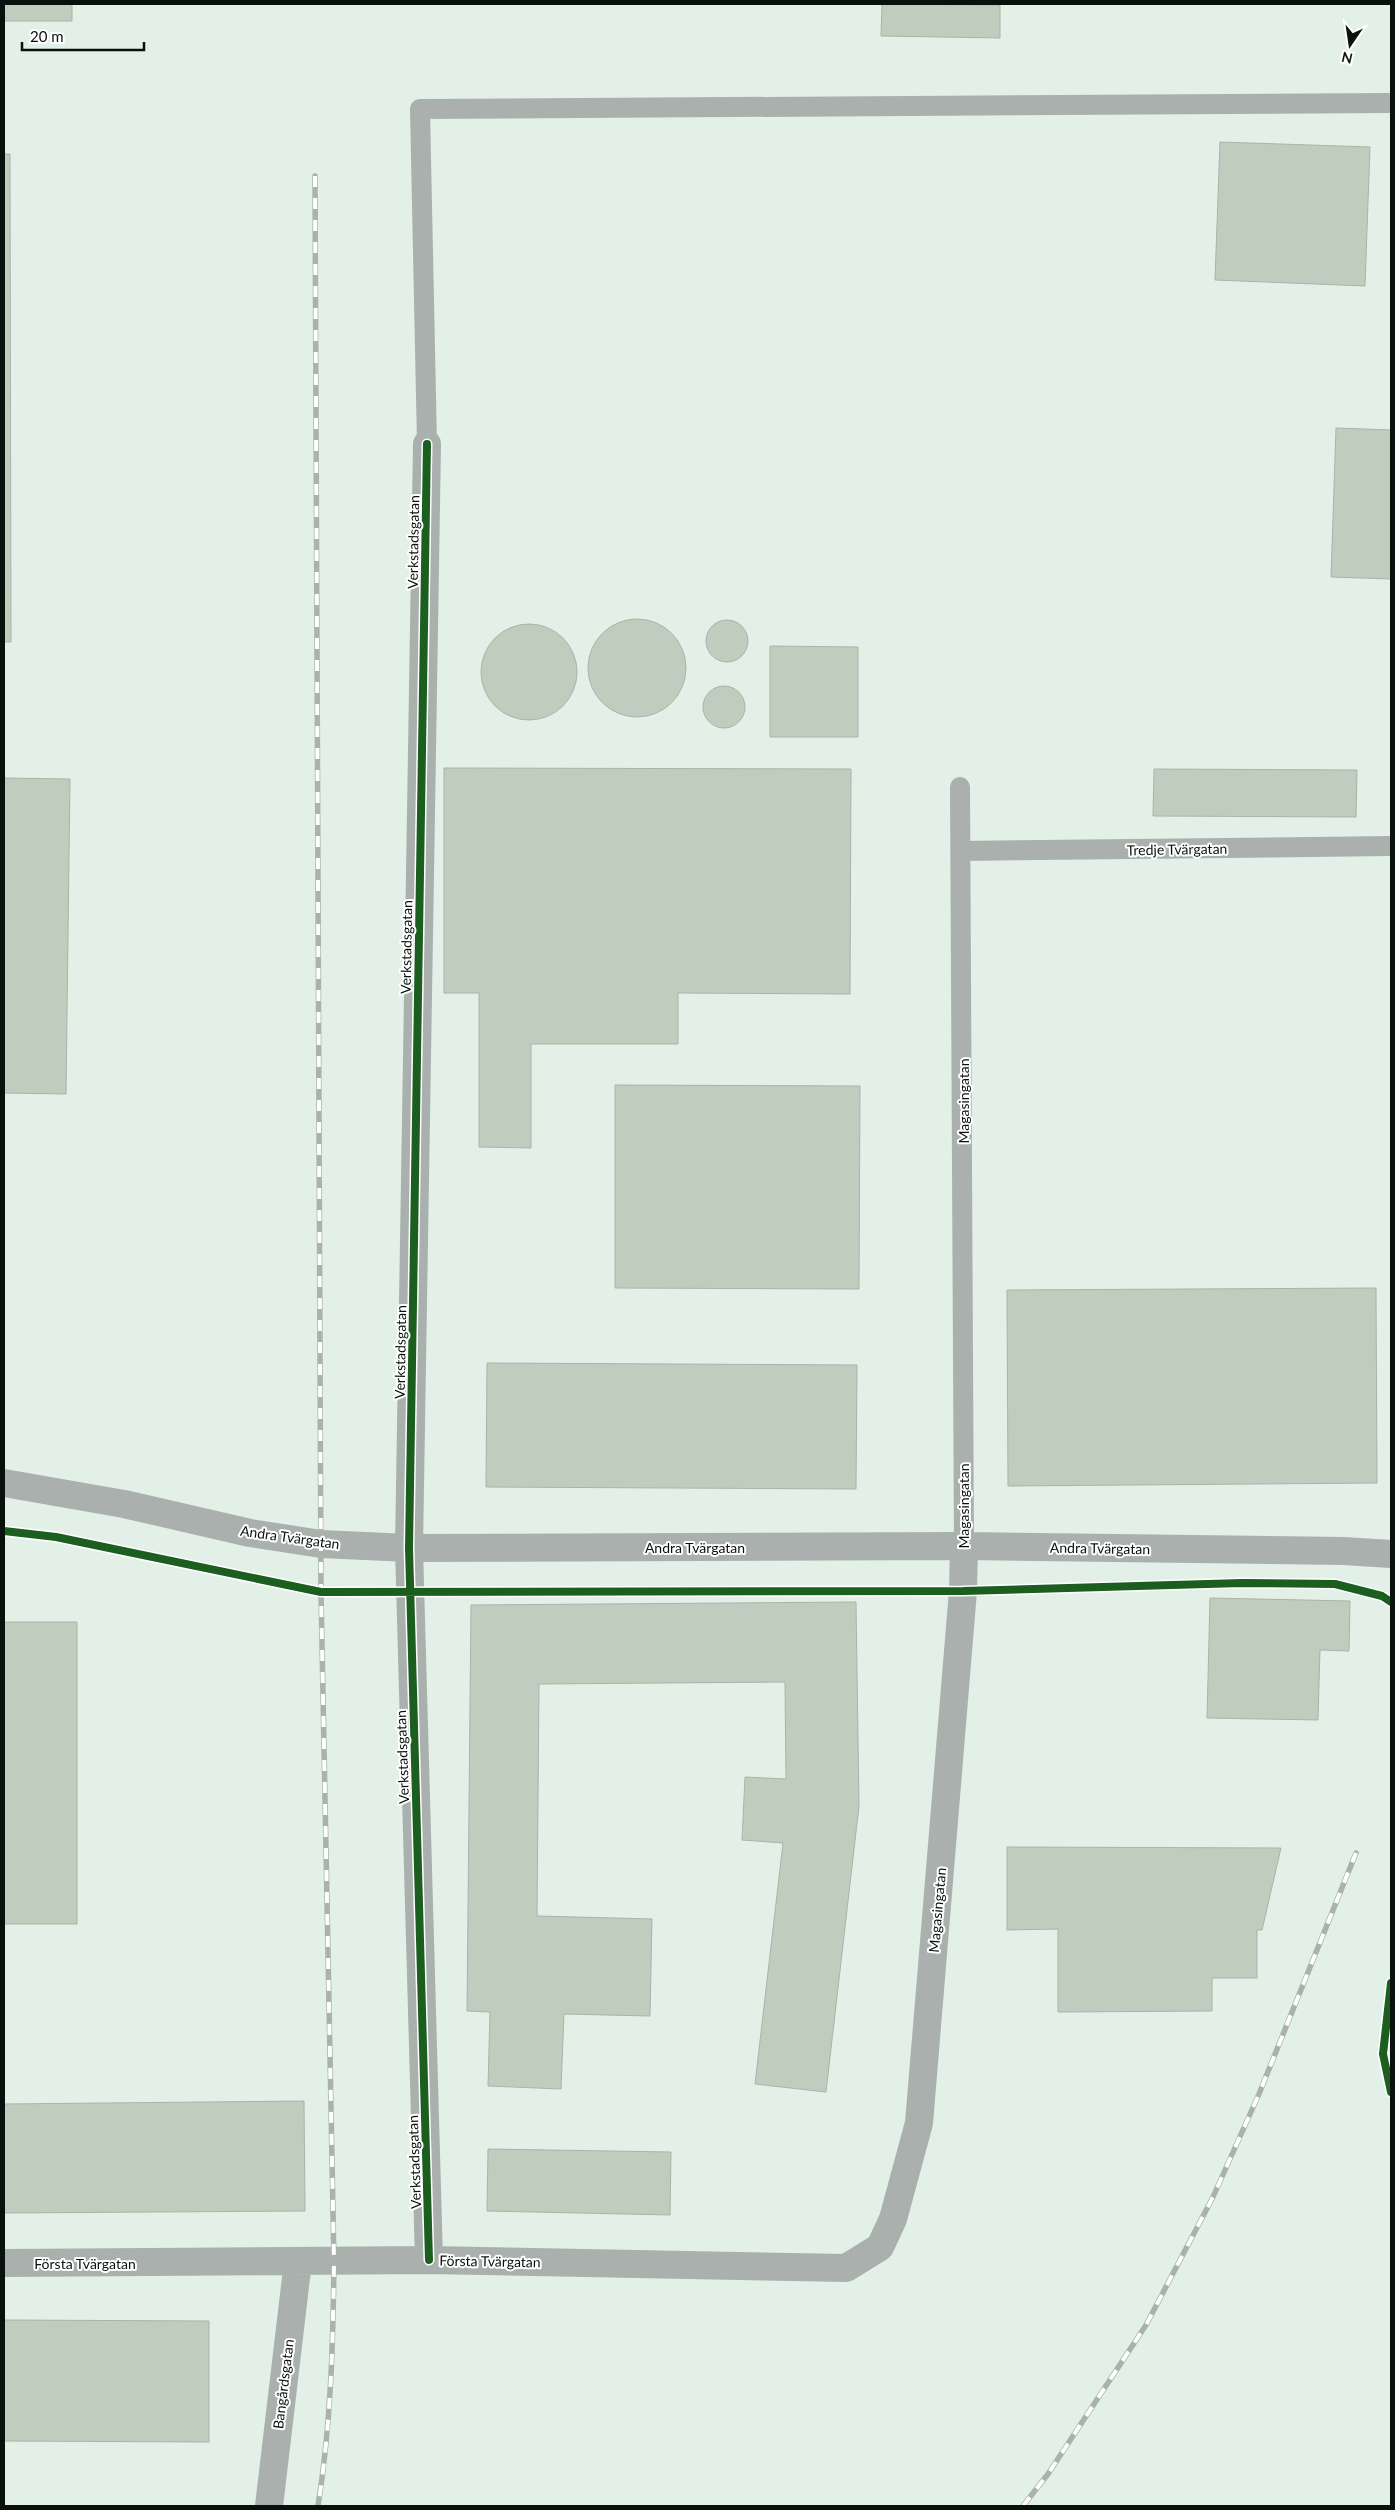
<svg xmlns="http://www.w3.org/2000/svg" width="1395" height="2510" viewBox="0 0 1395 2510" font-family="Lato,sans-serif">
<rect width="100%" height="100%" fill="#e2f0e7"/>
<path fill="#c0cdbe" stroke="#aab3aa" d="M4,4H72V21H4Z
M882,4L1000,5V38L881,36Z
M1220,142L1370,147L1365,286L1215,280Z
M4,154H10L11,642H4Z
M1336,428L1391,430V579L1331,577Z
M588 668a49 49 0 1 1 98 0a49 49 0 1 1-98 0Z
M706 641a21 21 0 1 1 42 0a21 21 0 1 1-42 0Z
M481 672a48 48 0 1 1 96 0a48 48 0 1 1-96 0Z
M770,646L858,647V737H770Z
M703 707a21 21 0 1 1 42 0a21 21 0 1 1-42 0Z
M444,768L851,769L850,994L678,993V1044H531V1148L479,1147V993H444Z
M1154,769L1357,770L1356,817L1153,816Z
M4,778L70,779L66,1094L4,1093Z
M615,1085L860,1086L859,1289L615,1288Z
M1376,1288L1377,1483L1008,1486L1007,1290Z
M487,1363L857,1365L856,1489L486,1487Z
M1210,1598L1350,1601L1349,1651L1320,1650L1318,1720L1207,1718Z
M856,1602L859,1806L826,2092L755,2084L783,1843L742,1840L745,1777L786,1779L785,1682L539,1684L537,1916L652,1919L650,2016L564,2014L561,2089L488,2086L490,2012L467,2011L471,1605Z
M4,1622H77V1924H4Z
M1007,1847L1281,1848L1262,1930H1257V1978H1212V2011L1058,2012V1929L1007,1930Z
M304,2101L305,2211L4,2213V2104Z
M488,2149L671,2152L670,2215L487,2211Z
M4,2320L209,2321V2442L4,2441Z"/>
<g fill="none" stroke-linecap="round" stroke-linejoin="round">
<path stroke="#aab0ae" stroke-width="20" d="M427,444L420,109L1391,103
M960,787L964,1546
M962,851L1391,846"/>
<path stroke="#aab0ae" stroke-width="28" d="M427,444L409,1548L429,2260
M4,1483L124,1504L250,1533L321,1544L409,1548L964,1546L1344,1551L1391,1554
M4,2263L429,2260L846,2268L880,2247L893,2219L919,2123L963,1591L964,1546
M269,2506L298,2261"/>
<g stroke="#a9b2ad" stroke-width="5.5">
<path id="rail" d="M315,176L321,1592L334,2262C333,2344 331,2425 318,2506
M1023,2506L1048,2474L1146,2325L1213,2197L1259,2094L1356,1853"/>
</g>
<use href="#rail" stroke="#fff" stroke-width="4" stroke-dasharray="11" stroke-linecap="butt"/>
<g stroke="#fff" stroke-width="11">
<path id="cycleway" d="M427,444L409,1548L429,2260
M4,1531L56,1537L321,1592L963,1591L1242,1583L1335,1584L1382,1596L1391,1602
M1391,1983L1383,2054L1391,2092"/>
</g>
<use href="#cycleway" stroke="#1b5e20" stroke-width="8"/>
</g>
<g text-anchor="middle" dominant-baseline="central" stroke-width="4" stroke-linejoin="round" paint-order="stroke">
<g font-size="14" fill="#08110c" stroke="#fff">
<text transform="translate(413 542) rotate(-89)">Verkstadsgatan</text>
<text transform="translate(1177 849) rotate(-1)">Tredje Tvärgatan</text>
<text transform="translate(406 947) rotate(-89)">Verkstadsgatan</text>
<text transform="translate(963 1101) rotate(-90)">Magasingatan</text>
<text transform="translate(400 1352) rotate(-89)">Verkstadsgatan</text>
<text transform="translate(963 1506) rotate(-90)">Magasingatan</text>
<text transform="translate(290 1537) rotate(8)">Andra Tvärgatan</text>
<text x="695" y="1547">Andra Tvärgatan</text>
<text transform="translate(1100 1548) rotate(1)">Andra Tvärgatan</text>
<text transform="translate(402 1757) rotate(-92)">Verkstadsgatan</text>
<text transform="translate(937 1910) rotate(-85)">Magasingatan</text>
<text transform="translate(414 2162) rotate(-92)">Verkstadsgatan</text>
<text transform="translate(490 2261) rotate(1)">Första Tvärgatan</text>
<text x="85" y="2263">Första Tvärgatan</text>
<text transform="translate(283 2384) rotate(-83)">Bangårdsgatan</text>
</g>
</g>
<rect width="1395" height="2510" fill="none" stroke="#08110c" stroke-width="10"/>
<g transform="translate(1350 45) rotate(193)" stroke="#ffffff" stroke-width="4" paint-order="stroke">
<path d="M0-4L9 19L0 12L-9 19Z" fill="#08110c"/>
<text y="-8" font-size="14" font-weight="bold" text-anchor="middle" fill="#08110c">N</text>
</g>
<path d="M22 42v8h122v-8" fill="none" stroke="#08110c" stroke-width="2.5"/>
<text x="30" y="42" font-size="15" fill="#08110c" stroke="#ffffff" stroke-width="4" paint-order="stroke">20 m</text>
</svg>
